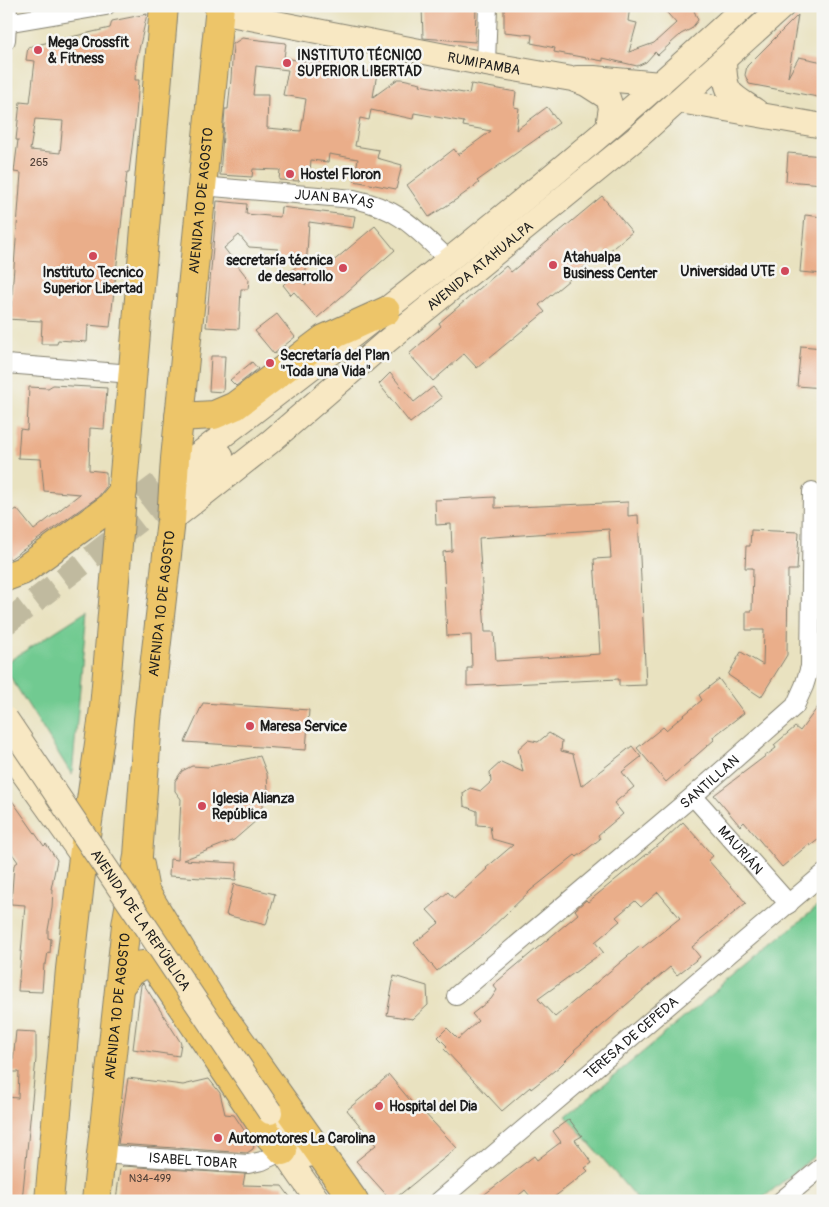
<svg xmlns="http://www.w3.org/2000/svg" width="829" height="1207" viewBox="0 0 829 1207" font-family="Pangolin,sans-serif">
<rect width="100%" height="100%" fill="#f6f6f2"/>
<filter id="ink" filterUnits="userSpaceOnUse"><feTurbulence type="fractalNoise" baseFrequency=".02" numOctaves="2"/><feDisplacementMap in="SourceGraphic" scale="10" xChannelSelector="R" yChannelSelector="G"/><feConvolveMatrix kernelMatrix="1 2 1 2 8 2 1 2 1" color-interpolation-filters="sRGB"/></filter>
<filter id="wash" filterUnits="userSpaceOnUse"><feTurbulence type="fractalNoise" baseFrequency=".0096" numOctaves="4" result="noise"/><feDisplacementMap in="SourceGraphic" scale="20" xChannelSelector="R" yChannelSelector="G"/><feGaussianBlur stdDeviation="1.12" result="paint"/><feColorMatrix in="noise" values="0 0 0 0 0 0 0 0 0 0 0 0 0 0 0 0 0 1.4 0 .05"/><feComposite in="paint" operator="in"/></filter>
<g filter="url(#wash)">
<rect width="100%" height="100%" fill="#e9e2c0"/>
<path fill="#71ca91" stroke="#467356" d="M87,611L72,775L6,670V663Z
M823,902V1149L759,1201H639L566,1116Z"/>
<g id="blocks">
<path fill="#eaae8a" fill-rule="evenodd" d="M422,6H476L475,42L423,38Z
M504,6H630L628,21L637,23L629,52L654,43L676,23L661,6H692L698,20L691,29L681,34L658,55L655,52L646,62L637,66L603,58V61L554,52L555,48L531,43L532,35L504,32Z
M147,14L136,63L135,80H139L136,115L129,172H127L110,327L88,325L87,342L58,340L57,344H41L42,321L6,319V306L11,307L21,173L14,172L18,140H16L20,102L30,103L35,61L26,60L28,47L110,28L112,21ZM35,119L63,121L60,153L30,150Z
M798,15L788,77L799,57L823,62V98L749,84L745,75L747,66Z
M242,38L286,43L284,58L377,73L373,97L398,79H402L421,83L420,85L469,94L471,84L516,92L514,107L519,108L516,130L547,107L559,123L477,181L479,183L457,199L429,217L407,185L454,149L458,155L491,131L463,126L464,122L414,113L413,119L371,110L369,120L360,118L355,146L379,150L377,158L402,165L396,189L354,181L358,159L329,154L328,162L311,160L310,171L300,170L299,181L279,180L280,170L253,169L252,177L220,175L225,109H228L231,79L233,44ZM256,66L288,70L283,95L306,99L301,131L267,128L268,95H253Z
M788,153L823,156V184L786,181Z
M602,196L632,232L607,253L605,250L539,305L545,312L477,368L464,354L433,381L409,354L441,326L439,323L506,266L511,272Z
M217,201L247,204L246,214L280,217L281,207L355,216L353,228L309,222L305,285L375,226L395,250L317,318L294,292L291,295L283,285L286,282L283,278L305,259L277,258L278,249L249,247L239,235L224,248L249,280L248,289H241L239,329L206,327Z
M805,215L823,217V274L800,272Z
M277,314L295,337L274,354L255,331Z
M801,346L823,348V388L797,386Z
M211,356H225L223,392L209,391Z
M252,362L258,369L236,386L230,380Z
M390,373L414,402L433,387L442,398L410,423L379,384Z
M53,385L107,388L104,429L90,428L89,470L106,472V487L98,497L10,559L6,554V515L17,509L34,530L80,494L44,491L41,459L18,458L20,429L27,430L29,387L48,388Z
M495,497V508L628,502V516L638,515L646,685L619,686V679L467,686V668H472L471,635L447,636L443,552L452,551L451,524L436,525L435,500ZM609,529L611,558L594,559L600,654L496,661L494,632H485L479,538Z
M751,530L799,532L797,570H788L787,655L761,697L728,675L741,652L763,665L764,630H746V611H752L753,568H745L746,546H750Z
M719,679L744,713L713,737L714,740L666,782L637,748L663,727L666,730L702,700L699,695Z
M823,700V836L810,846L809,844L782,867L744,822L740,826L714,795L776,748L774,745L795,727L800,731Z
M203,703L309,710L306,750L185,742Z
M549,733L562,741L561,751L573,754L581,786L632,746L641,757L622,772L634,787L614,803L623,814L598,835L600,839L577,857L575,855L531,890L484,935L437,971L414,943L439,923L427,910L448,892L454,899L487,869L486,868L513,845L492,839L490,826L477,825V811L464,806L463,793L470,788L481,791L491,782L490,772L501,762L523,772L518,749L528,740L538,742Z
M260,756L267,774L268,791L257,820L234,840L183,860L237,863L236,880L169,876L170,859L178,860L181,799L175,791V781L182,771L192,766L208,767Z
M6,792L44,846L46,844L57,860L51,889H53L52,908L48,930V938L51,939L50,953L48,952L46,964H44L42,992L18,991L25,905L11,904L14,865L18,862L6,845Z
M683,822L713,856L708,860L746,903L692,947L700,957L677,975L670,967L574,1050L575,1051L559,1067L531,1089L530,1087L502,1111L444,1049L447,1046L438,1037L447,1028L458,1039L478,1021L472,1014L491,999L497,990L493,985L578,914L575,910L586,900L588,902L663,841ZM658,892L680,918L642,948L640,946L555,1017L538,999L603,952L595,942L620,921L616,917L635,901L641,907Z
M234,884L275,894L266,925L226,915Z
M394,976L427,986L428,1005L413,1019L387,1015Z
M143,983L181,1043L179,1056L133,1049L141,985Z
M16,1031L36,1032V1059L22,1201H6V1097L18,1098L19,1072H12Z
M389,1075L419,1111L421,1109L457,1148L392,1201L356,1161L376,1145L347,1110Z
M128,1078L183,1085L209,1079L220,1093L225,1114L234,1115L254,1145L253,1149L247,1153L118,1144Z
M569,1119L582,1136L575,1140L592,1163L585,1168L588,1171L549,1201H534L525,1190L512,1201H476L534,1156L537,1160L561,1142L553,1131Z
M123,1166L245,1174L243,1185L282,1186L293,1201H116L120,1169Z"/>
</g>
</g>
<g filter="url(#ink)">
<use href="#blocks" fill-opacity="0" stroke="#827f6e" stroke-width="1"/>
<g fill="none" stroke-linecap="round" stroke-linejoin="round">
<path stroke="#c0ba9f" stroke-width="24" stroke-dasharray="24 12" stroke-linecap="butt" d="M110,520L168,477
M6,623L183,486"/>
<g stroke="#827f6e" stroke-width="20">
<g id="street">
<path d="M6,23L106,6"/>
<path d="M6,40L8,6"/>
<path d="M486,64L488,6"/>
<path id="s1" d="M201,186L354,199C400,209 415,228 448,259"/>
<path d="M6,364L132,374"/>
<path id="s2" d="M693,796L789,904"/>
<path id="s3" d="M456,996L693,796L795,706L804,686L810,667L812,491"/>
<path id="s4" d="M101,1154L248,1164L262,1161L283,1151"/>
<path id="s5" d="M439,1201L823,874"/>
<path d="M781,1201L823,1166"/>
</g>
</g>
<g stroke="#827f6e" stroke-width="26">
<g id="secondary">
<path id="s6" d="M220,12L486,64L572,79L586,84L608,98L611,107L608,127"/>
<path d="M724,61C725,95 729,93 756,111"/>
<path d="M577,78H594L660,84"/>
<path d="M680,101L823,126"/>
<path d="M191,460C381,315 571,169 745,6"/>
<path d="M189,481L221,455"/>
<path id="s7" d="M171,520L270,442L387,341L639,136L783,6"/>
<path d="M6,749L83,857"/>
<path d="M270,1112C281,1128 297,1139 309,1155"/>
<path d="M279,1132L283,1151L318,1201"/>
</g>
</g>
<g stroke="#827f6e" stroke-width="30">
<g id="primary">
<path d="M179,417L214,415L235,406L324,339L386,311"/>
<path d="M6,577L22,571L109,508L123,491"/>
<path d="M140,865L145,891L214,1004L354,1201"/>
<path d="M120,986L130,973L142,965L153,966L158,971L270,1137L283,1151"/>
<path d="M49,1201L70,969L83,857L104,708L164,6"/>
<path id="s8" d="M96,1201L126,925L138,856L148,720L171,520L175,459L220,6"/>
</g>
</g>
<use href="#street" stroke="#fff" stroke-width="18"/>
<use href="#secondary" stroke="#f8e8c3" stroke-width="24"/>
<use href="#primary" stroke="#edc569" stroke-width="28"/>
<g stroke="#827f6e" stroke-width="26" stroke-linecap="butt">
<g id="secondary-bridge">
<path id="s9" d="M6,719L270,1112"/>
</g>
</g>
<use href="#secondary-bridge" stroke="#f8e8c3" stroke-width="24"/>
</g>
</g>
<g fill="#d1495b" stroke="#f6f6f2" stroke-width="2">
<circle cx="38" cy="50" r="5"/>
<circle cx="287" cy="63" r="5"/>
<circle cx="290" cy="174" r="5"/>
<circle cx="93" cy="256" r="5"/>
<circle cx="553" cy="265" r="5"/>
<circle cx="343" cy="268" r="5"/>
<circle cx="785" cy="271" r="5"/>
<circle cx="270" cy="363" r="5"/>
<circle cx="250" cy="726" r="5"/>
<circle cx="202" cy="806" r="5"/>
<circle cx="379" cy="1106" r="5"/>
<circle cx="218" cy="1138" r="5"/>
</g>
<g text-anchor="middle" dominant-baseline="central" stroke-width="5" stroke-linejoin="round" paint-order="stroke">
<g font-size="11" fill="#504038">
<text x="39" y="162">265</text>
<text x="150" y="1178">N34-499</text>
</g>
<g font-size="14" font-weight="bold" fill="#1c1c1c" stroke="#f6f6f2" text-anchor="start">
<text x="48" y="42">Mega Crossfit<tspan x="48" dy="16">&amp; Fitness</tspan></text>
<text x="297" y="55">INSTITUTO TÉCNICO<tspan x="297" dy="16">SUPERIOR LIBERTAD</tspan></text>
<text x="300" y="174">Hostel Floron</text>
<text x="563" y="257">Atahualpa<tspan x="563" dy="16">Business Center</tspan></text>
<text x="333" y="260" text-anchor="end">secretaría técnica<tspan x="333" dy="16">de desarrollo</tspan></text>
<text x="775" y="271" text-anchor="end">Universidad UTE</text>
<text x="93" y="272" text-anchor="middle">Instituto Tecnico<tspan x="93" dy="16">Superior Libertad</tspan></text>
<text x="280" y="355">Secretaría del Plan<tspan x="280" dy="16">"Toda una Vida"</tspan></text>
<text x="260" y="726">Maresa Service</text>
<text x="212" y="798">Iglesia Alianza<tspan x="212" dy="16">República</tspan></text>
<text x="389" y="1106">Hospital del Dia</text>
<text x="228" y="1138">Automotores La Carolina</text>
</g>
<g font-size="14" fill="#1c1c1c" stroke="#f6f6f2">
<text stroke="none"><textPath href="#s6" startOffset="269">RUMIPAMBA</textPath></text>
<text stroke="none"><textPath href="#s1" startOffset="134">JUAN BAYAS</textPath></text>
<text stroke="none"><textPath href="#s8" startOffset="1006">AVENIDA 10 DE AGOSTO</textPath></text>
<text stroke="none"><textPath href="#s7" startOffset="400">AVENIDA ATAHUALPA</textPath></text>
<text stroke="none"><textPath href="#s8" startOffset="601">AVENIDA 10 DE AGOSTO</textPath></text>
<text stroke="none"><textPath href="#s3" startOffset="332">SANTILLAN</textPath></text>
<text stroke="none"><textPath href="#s2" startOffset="72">MAURIÁN</textPath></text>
<text stroke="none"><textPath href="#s9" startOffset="242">AVENIDA DE LA REPÚBLICA</textPath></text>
<text stroke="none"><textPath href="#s8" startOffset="196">AVENIDA 10 DE AGOSTO</textPath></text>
<text stroke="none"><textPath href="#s5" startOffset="252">TERESA DE CEPEDA</textPath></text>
<text stroke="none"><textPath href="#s4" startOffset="92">ISABEL TOBAR</textPath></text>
</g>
</g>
<rect width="829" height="1207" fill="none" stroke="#f6f6f2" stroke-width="25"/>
</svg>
